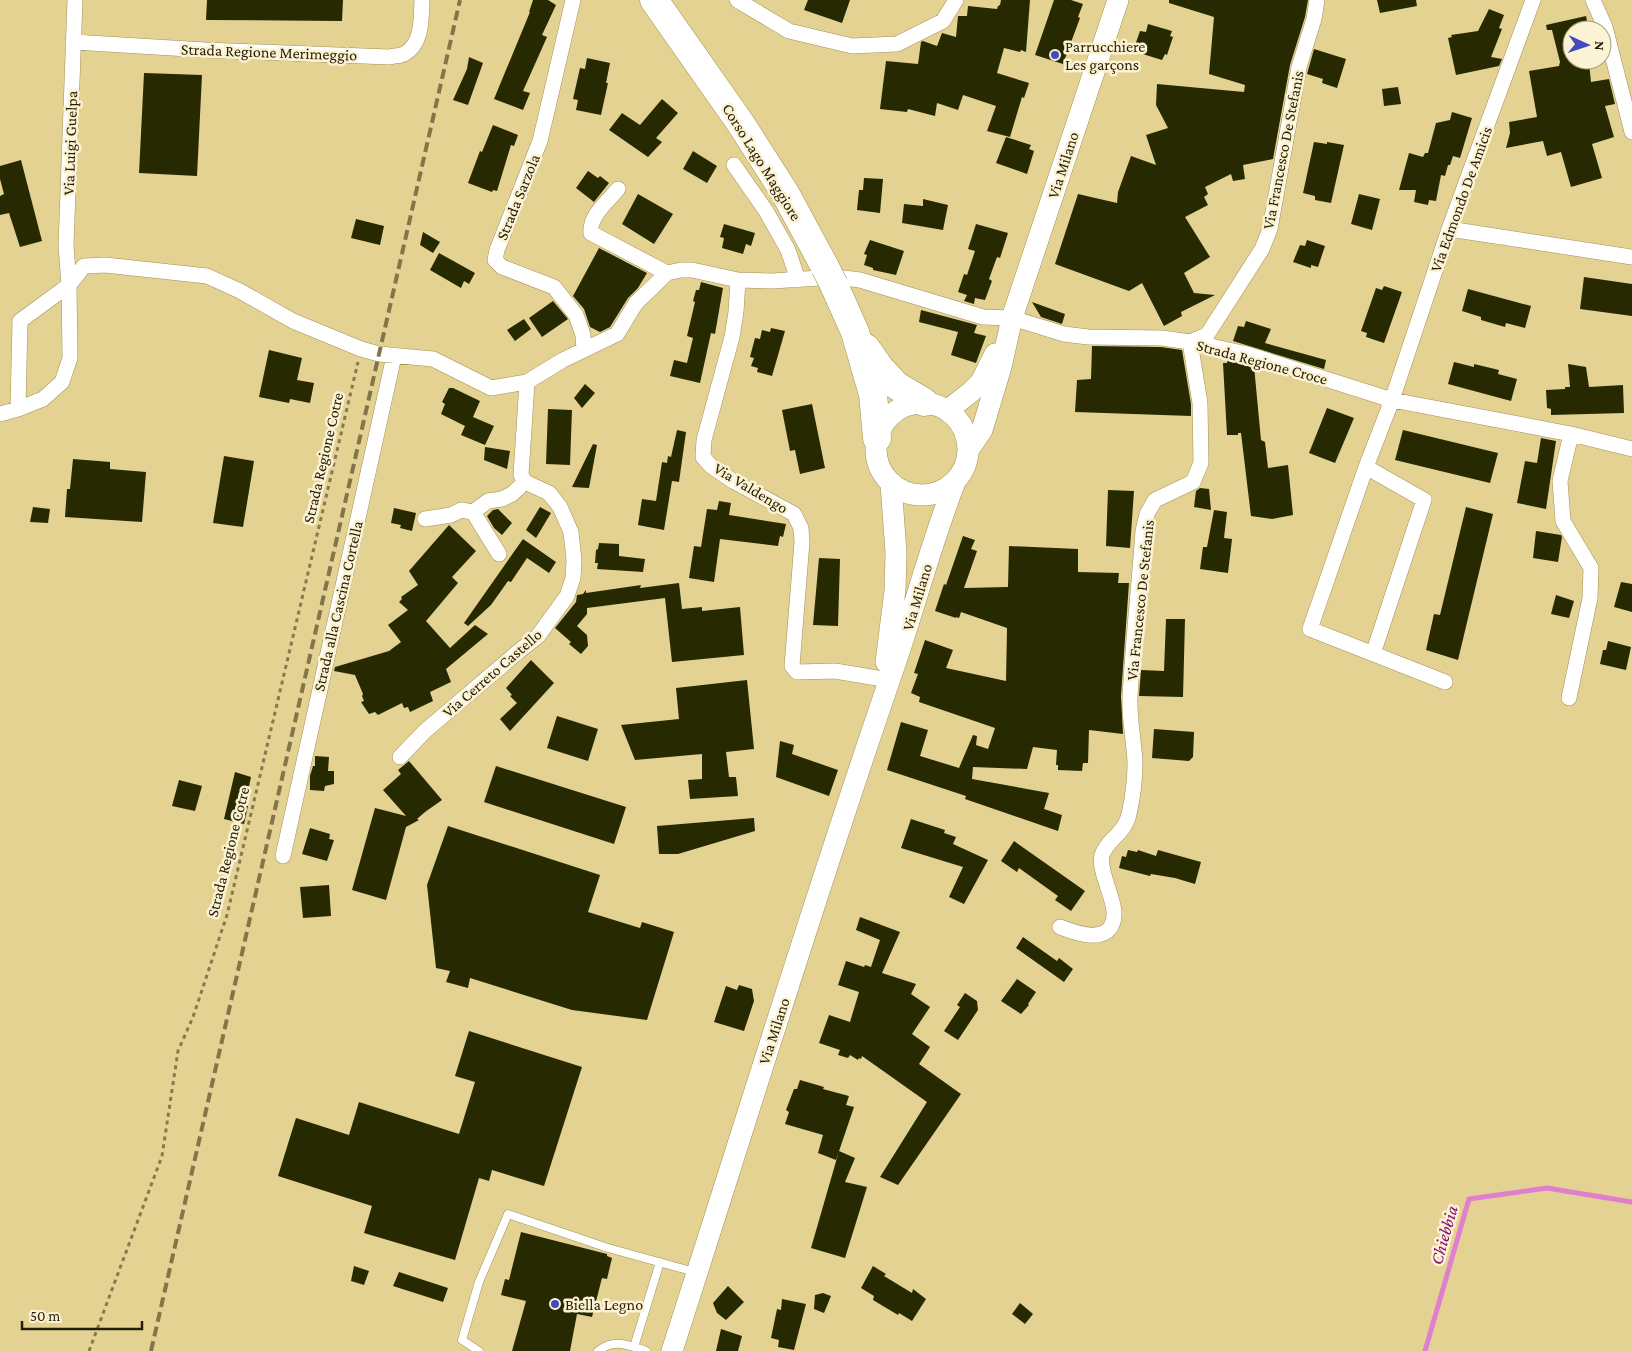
<svg xmlns="http://www.w3.org/2000/svg" width="1632" height="1351" viewBox="0 0 1632 1351" font-family="'Crimson Pro',serif">
<rect width="100%" height="100%" fill="#e4d293"/>
<g fill="none" stroke-linecap="round" stroke-linejoin="round">
<path stroke="#e07fcf" stroke-width="5" d="M1425,1351L1469,1199L1547,1188L1632,1202"/>
</g>
<path fill="#272a00" d="M207,0H343L342,21L206,20Z
M533,0H548L556,5L542,35L547,37L523,91L530,93L523,110L494,99L530,12H529Z
M808,0H850L842,23L804,10Z
M1001,0H1030L1026,52L1021,50L1020,52L1004,48L997,73L1029,83L1024,98L1022,97L1010,137L987,131L996,106L963,95L958,110L937,103L935,116L908,109L907,112L880,109L886,61L918,64L921,42L923,41L937,46L942,33L956,37L958,16H967L968,6L997,9L998,6L1000,5Z
M1054,0H1071L1083,4L1078,17L1080,18L1063,64L1035,55Z
M1169,0H1308L1305,17L1290,65L1273,159L1243,165L1245,179L1233,181L1231,174L1205,187L1208,194L1204,197L1208,205L1185,217L1210,257L1184,273L1194,293L1215,295L1181,312L1182,316L1164,326L1142,283L1129,291L1055,264L1078,194L1117,203L1118,192L1131,156L1156,165L1146,135L1168,128L1156,105L1157,84L1244,92L1245,85L1209,74L1214,17L1169,3Z
M1377,0H1416L1417,6L1380,13Z
M1489,9L1504,15L1499,28L1502,29L1491,57L1502,59L1499,66L1456,75L1448,38L1452,37L1451,35L1478,31Z
M1586,16L1589,30H1572V60H1585V63H1589L1591,82L1609,79L1615,104L1605,106L1614,137L1592,144L1602,178L1571,187L1561,152L1547,156L1543,141L1506,148L1510,133L1509,122L1537,117L1529,71L1559,66L1560,62L1552,30H1547L1546,25Z
M1148,24L1172,31L1170,36L1173,37L1167,55L1165,54L1162,60L1133,51L1140,31L1146,32Z
M1314,49L1346,59L1337,88L1322,83L1323,79L1307,74Z
M469,57L483,63L468,105L453,100L467,69Z
M587,58L610,63L606,83H608L601,115L576,110L578,100L573,99L580,68L585,69Z
M144,73L202,75L197,176L139,173Z
M1398,87L1401,104L1384,106L1382,89Z
M662,99L678,113L656,138L662,142L648,157L609,130L622,113L640,125Z
M1452,112L1472,118L1460,158L1453,156L1450,165H1448L1445,176L1441,175L1436,201L1429,200L1428,205L1414,202L1416,190H1399L1409,153L1423,157L1425,153H1428L1436,123L1450,120Z
M493,125L518,135L514,146L511,145L497,191L493,190L492,192L468,183L480,151L482,152Z
M1006,137L1031,145L1029,149L1034,151L1027,174L996,163Z
M1314,142L1327,144V142L1344,145L1331,203L1315,200V196L1303,193Z
M693,151L717,166L707,183L683,169Z
M21,160L42,241L20,247L9,213L0,215V196L4,194L0,179V166Z
M588,171L598,178L600,176L609,183L594,202L576,188Z
M864,178L883,179L880,213L857,210L859,190H863Z
M638,194L673,214L654,244L622,224Z
M1359,194L1380,199L1372,230L1351,224Z
M923,199L948,205L943,230L902,223L904,204L923,206Z
M356,219L384,226L380,245L351,238Z
M724,224L755,233L751,246L746,244L743,254L722,248L724,238L720,237Z
M976,224L1008,233L1000,258L997,257L989,279L992,281L985,300L975,298L974,304L964,301L967,295L958,292L964,274L967,275L975,251L968,249Z
M423,232L440,242L433,253L420,245Z
M870,240L904,251L896,275L873,270V268L864,265L867,255L864,254Z
M1307,240L1325,246L1318,267L1311,265V268L1293,262L1300,245L1305,246Z
M599,248L647,273L638,288L628,298L610,327L600,332L590,327L584,309L573,296Z
M439,253L475,273L469,284L464,281L461,288L430,270Z
M1584,277L1632,284V316L1580,309Z
M701,282L723,288L715,334L711,333L700,383L670,376L674,360L687,363L693,338L687,336L695,302L693,301L696,290H699Z
M1384,286L1402,292L1384,343L1366,337L1367,333L1361,331L1376,288L1382,290Z
M1468,289L1531,306L1525,328L1506,323L1505,327L1481,320V317L1462,311Z
M553,301L568,319L542,337L529,318Z
M1032,302L1065,314L1062,324L1041,317Z
M921,310L977,325L974,333L986,336L976,363L951,355L958,332L919,322Z
M524,319L531,329L515,341L507,330Z
M1246,321L1271,329L1265,343L1326,360L1324,369L1233,341L1238,326L1244,327Z
M771,328L785,331L772,376L757,372L758,368L751,366L754,358L750,357L755,338L760,339L762,330L770,332Z
M1092,346L1161,347L1182,350L1191,404V416L1075,412L1077,380L1091,379Z
M269,350L302,358L297,380L314,383L310,403L290,399L289,403L259,397Z
M1228,359L1254,366L1261,440L1265,442L1268,468L1288,465L1293,515L1272,519L1251,516L1241,433H1238V435H1227L1223,363H1227Z
M1454,362L1474,367V364L1499,370L1498,374L1517,379L1511,401L1448,384Z
M1568,364L1586,367L1589,387L1623,385L1624,413L1551,415V409L1547,408L1546,390L1565,389V387H1570Z
M585,384L595,393L582,408L574,398Z
M449,388H453L480,401L473,417L494,426L485,445L461,435L465,426L441,414L445,404L442,402Z
M812,404L825,468L800,474L795,450L790,451L782,410Z
M1327,408L1354,418L1335,463L1309,453Z
M548,409L572,410L570,465L546,464Z
M677,430L686,432L679,482L672,481L664,530L638,525L642,499L656,501L662,462L667,463L668,456L671,457Z
M1403,430L1498,453L1490,483L1395,460Z
M1541,438L1556,441L1546,509L1517,503L1525,461L1537,463Z
M593,444L597,445L589,488L572,487Z
M485,447L510,451L507,469L484,460Z
M224,456L254,461L243,527L213,523Z
M73,459L110,462V469L146,472L142,522L65,517L67,489H70Z
M1200,488L1209,489L1211,510L1194,507L1196,491Z
M1108,490L1134,491L1130,548L1106,546Z
M719,501L731,503L729,515L786,524L783,537L780,536L778,546L720,539L714,582L689,578L694,546L701,547L707,509L717,510Z
M33,507L50,509L48,523L30,522Z
M540,507L551,513L536,538L526,530Z
M1466,507L1493,514L1458,660L1426,650L1434,614L1440,615Z
M394,508L416,513L412,531L400,528L401,525L391,523Z
M498,509L512,523L502,535L494,528L487,516L493,510Z
M1214,510L1227,512L1224,538L1232,539L1228,573L1200,569L1203,547H1207Z
M449,525L476,551L452,577L458,583L426,621L450,648L475,625L488,634L446,669L451,682L430,692L433,701L410,712L408,707L404,708L402,703L378,715L375,712L369,714L361,702L364,701L362,696L363,694L355,675L334,671L335,667L389,651L401,642L388,625L408,610L399,602L402,599L401,597L418,585L409,571Z
M1536,531L1561,535L1562,537L1558,562L1533,558Z
M963,536L975,540L971,549L977,551L964,588L1008,587L1009,546L1078,549V572L1119,573L1118,583H1129L1121,696L1123,734L1089,730L1088,763H1083L1082,771L1058,770V765H1056L1057,750L1033,747L1027,769L973,767L972,779L1049,793L1044,809L1062,815L1058,831L965,799L966,796L887,770L901,722L928,730L920,756L959,768L973,735L977,736L976,745L988,749L995,728L919,702L920,697L911,693L918,674L914,673L925,640L953,650L946,668L1006,681L1007,628L961,612L959,618L956,617V618L935,611L944,584L946,585Z
M523,539L556,562L549,573L527,558L511,582L508,581L491,605L468,626L464,623Z
M599,543L619,544V556L645,559L643,572L597,569L598,563H595L596,550L598,549Z
M819,558L840,559L838,626L813,625Z
M1621,582L1632,584V612L1614,607Z
M679,583L682,609L702,607V611L740,607L744,655L672,662L665,598L587,608V614L577,626L587,635L588,646L581,654L569,644L571,642L555,628L576,602L577,595L583,594L586,590V593L641,585L640,588Z
M1556,595L1574,601L1569,618L1551,614Z
M1166,619H1185L1183,697L1139,696L1141,670L1164,671Z
M1608,641L1631,647L1626,670L1600,664L1603,650H1606Z
M531,660L554,683L510,731L500,719L517,703L510,696L512,695L506,688Z
M747,680L754,749L726,752L729,777H736L738,796L690,799L688,780L702,779V754L635,760L621,725L679,719L676,688Z
M557,716L598,729L588,761L547,748Z
M1154,729L1194,732L1193,757L1189,761L1152,758Z
M780,741L794,745L792,754L838,770L829,796L776,777Z
M315,756L329,757L328,771H334V784L325,786L324,791L310,790V776L313,766H315Z
M409,761L442,800L425,812L417,819L419,820L406,827L386,900L352,890L375,808L406,816L383,790L401,774L398,770Z
M496,766L626,807L614,844L484,802Z
M235,772L251,777L245,806H248L244,824L224,819Z
M179,780L202,786L195,811L172,806Z
M754,818L755,831L678,854H659L657,826Z
M911,819L945,830L944,833L956,837L953,844L988,860L964,904L949,897L963,867L901,848Z
M448,826L600,875L588,912L640,928L642,922L674,932L647,1020L572,1010L470,978L468,988L446,982L450,971L436,968L427,885Z
M310,828L330,834L329,839L334,840L327,861L302,854Z
M1014,841L1085,891L1071,911L1055,900L1058,896L1019,868L1017,872L1001,861Z
M1128,850L1137,852L1138,850L1156,856L1158,850L1201,862L1195,884L1175,878L1151,874L1150,876L1119,868L1122,856L1126,857Z
M329,885L331,916L303,918L300,887Z
M860,917L900,932L882,973L916,984L911,994L930,1007L912,1034L930,1047L919,1064L961,1094L898,1185L880,1177L927,1102L862,1056L861,1059L859,1058L858,1060L850,1055L848,1058L838,1055L840,1050L819,1043L829,1015L850,1022L859,992L838,985L846,961L864,967L865,965L871,967L880,940L856,930Z
M1023,937L1057,961L1059,958L1073,969L1064,982L1016,948Z
M1017,979L1036,992L1028,1004L1029,1005L1021,1014L1001,1001Z
M739,985L752,989L754,1001L744,1031L714,1022L726,986L737,990Z
M965,993L977,1001L978,1010L958,1040L944,1031L960,1007L957,1005Z
M469,1031L582,1067L544,1186L492,1170L489,1181L479,1178L455,1260L364,1233L372,1206L278,1176L296,1118L349,1135L359,1102L459,1134L475,1082L455,1076Z
M800,1080L824,1087L823,1089L849,1096L846,1105L854,1107L836,1160L818,1153L823,1135L785,1124L789,1112L786,1110L794,1089H797Z
M839,1151L855,1158L845,1182L867,1187L845,1258L811,1248Z
M521,1232L607,1254V1256L612,1258L607,1279L602,1278L592,1317L577,1314L570,1351H512L526,1301L501,1295L505,1279L509,1280Z
M354,1266L369,1271L364,1285L351,1281Z
M873,1266L886,1274L884,1276L912,1293L913,1289L926,1299L912,1321L899,1313L898,1315L873,1300L874,1296L861,1288Z
M399,1272L448,1288L443,1302L393,1286Z
M728,1286L744,1302L726,1320L717,1313L713,1303Z
M823,1293L831,1296L824,1313L814,1309L815,1295Z
M782,1299L806,1304L794,1350L778,1347L779,1340L771,1338L777,1309L781,1310Z
M1020,1303L1033,1314L1025,1324L1012,1314Z
M721,1329L742,1336L738,1351H716Z"/>
<g fill="none" stroke-linecap="round" stroke-linejoin="round">
<g stroke="#a39154" stroke-width="9">
<path id="lane" d="M634,1347L660,1262
M479,1351L462,1340L479,1282L508,1214L608,1248L695,1272
M598,1351C614,1338 628,1345 646,1351"/>
</g>
<g stroke="#a39154" stroke-width="16">
<path id="street" d="M573,0L540,141L497,250L495,260L502,267L554,287L576,315L583,335L584,350
M737,0L789,31L852,46L897,44L943,21L956,0
M1593,0L1605,27L1632,132
M73,42L205,50L389,57C393,56 400,56 404,54C423,44 421,18 422,0
M734,165L766,211L788,250L798,280
M618,189C608,201 589,216 591,233L667,273
M1449,229L1632,257
M738,280L736,312L732,337L704,440L703,457L711,466L733,481L794,514L801,528L802,542L792,666L797,672L835,671L883,679
M18,409L20,321L69,285L66,246L75,0
M0,414L18,409L43,399L62,382L70,358L69,285L84,266L105,265L207,276L240,291L293,321L361,349L379,354L433,359L491,388L527,382L563,360L617,334L636,303L667,273L681,270H692L738,280L772,281L836,277L860,280L983,317L1012,318L1064,334L1088,337L1162,338L1197,343L1247,354L1392,400L1571,434L1632,449
M1366,467L1424,500L1373,654
M473,512L499,554
M425,519L451,515L461,510L473,512L488,501L502,499L512,494L525,482
M1445,682L1310,629L1366,467L1392,400L1449,229L1533,0
M1569,698L1590,598L1591,568L1563,521L1560,481L1571,434
M400,757L425,731L518,652L538,636L567,596L573,578L574,560L571,532L560,507L549,493L525,482L521,475L527,382
M283,856L394,356
M1060,927C1073,932 1099,942 1110,928C1124,910 1097,875 1102,855C1107,839 1125,834 1129,814C1133,797 1135,779 1135,762C1134,740 1129,719 1130,697C1133,642 1139,586 1143,531L1147,514L1155,500L1193,482L1201,463L1200,403L1190,342L1207,335L1262,249L1270,229L1299,67L1314,19L1317,0"/>
</g>
<g stroke="#a39154" stroke-width="22">
<path id="secondary" d="M876 449a46 46 0 1 1 92 0a46 46 0 1 1-92 0Z
M948,410L971,392L981,382L995,354
M969,449L982,430L1001,367L1012,318L1118,0
M886,662L895,590L896,553L891,484
M672,1351C746,1121 817,890 896,661C916,602 932,541 955,482"/>
</g>
<g stroke="#a39154" stroke-width="29">
<path id="highway" d="M654,0L741,124L785,193L825,267
M834,285L855,332L873,394L877,438
M866,348L880,368L897,386L924,402"/>
</g>
<path stroke="#85794d" stroke-width="3" stroke-dasharray="4 4" stroke-linecap="butt" d="M89,1351L162,1156L178,1051L193,1017L227,915L358,362"/>
<use href="#lane" stroke="#fff" stroke-width="8"/>
<use href="#street" stroke="#fff" stroke-width="15"/>
<use href="#secondary" stroke="#fff" stroke-width="21"/>
<use href="#highway" stroke="#fff" stroke-width="28"/>
<path stroke="#82754a" stroke-width="4" stroke-dasharray="10 5" stroke-linecap="butt" d="M151,1351L460,0"/>
<g stroke="#a39154" stroke-width="29" stroke-linecap="butt">
<path id="highway-bridge" d="M825,267L834,285"/>
</g>
<use href="#highway-bridge" stroke="#fff" stroke-width="28"/>
</g>
<g fill="#414abe" stroke="#fcf3d4" stroke-width="2">
<circle cx="1055" cy="55" r="5"/>
<circle cx="555" cy="1304" r="5"/>
</g>
<g text-anchor="middle" dominant-baseline="central" stroke-width="5" stroke-linejoin="round" paint-order="stroke">
<g font-size="16" fill="#251e05" stroke="#fcf3d4" text-anchor="start">
<text x="1065" y="46">Parrucchiere<tspan x="1065" dy="18">Les garçons</tspan></text>
<text x="565" y="1304">Biella Legno</text>
</g>
<g font-size="16" fill="#251e05" stroke="#fcf3d4">
<text transform="translate(269 52) rotate(2)">Strada Regione Merimeggio</text>
<text transform="translate(70 143) rotate(-88)">Via Luigi Guelpa</text>
<text transform="translate(1283 150) rotate(-79)">Via Francesco De Stefanis</text>
<text transform="translate(762 162) rotate(58)">Corso Lago Maggiore</text>
<text transform="translate(1063 165) rotate(-72)">Via Milano</text>
<text transform="translate(518 197) rotate(-68)">Strada Sarzola</text>
<text transform="translate(1461 199) rotate(-70)">Via Edmondo De Amicis</text>
<text transform="translate(1262 362) rotate(15)">Strada Regione Croce</text>
<text transform="translate(323 458) rotate(-77)">Strada Regione Cotre</text>
<text transform="translate(751 488) rotate(31)">Via Valdengo</text>
<text transform="translate(917 597) rotate(-73)">Via Milano</text>
<text transform="translate(1140 600) rotate(-84)">Via Francesco De Stefanis</text>
<text transform="translate(338 606) rotate(-77)">Strada alla Cascina Cortella</text>
<text transform="translate(492 673) rotate(-41)">Via Cerreto Castello</text>
<text transform="translate(228 852) rotate(-76)">Strada Regione Cotre</text>
<text transform="translate(774 1031) rotate(-72)">Via Milano</text>
</g>
<g font-size="18" font-style="italic" fill="#860d79" stroke="#fcf3d4">
<text transform="translate(1444 1235) rotate(-74)">Chiebbia</text>
</g>
</g>
<g transform="translate(1587 45) rotate(93)"><circle r="24" fill="#fcf3d4" stroke="#a69e81"/>
<path d="M0-4L9 19L0 12L-9 19Z" fill="#414abe"/>
<text y="-8" font-size="14" font-weight="bold" text-anchor="middle" fill="#251e05">N</text>
</g>
<path d="M22 1321v8h120v-8" fill="none" stroke="#251e05" stroke-width="2.5"/>
<text x="30" y="1321" font-size="15" fill="#251e05" stroke="#fcf3d4" stroke-width="4" paint-order="stroke">50 m</text>
</svg>
